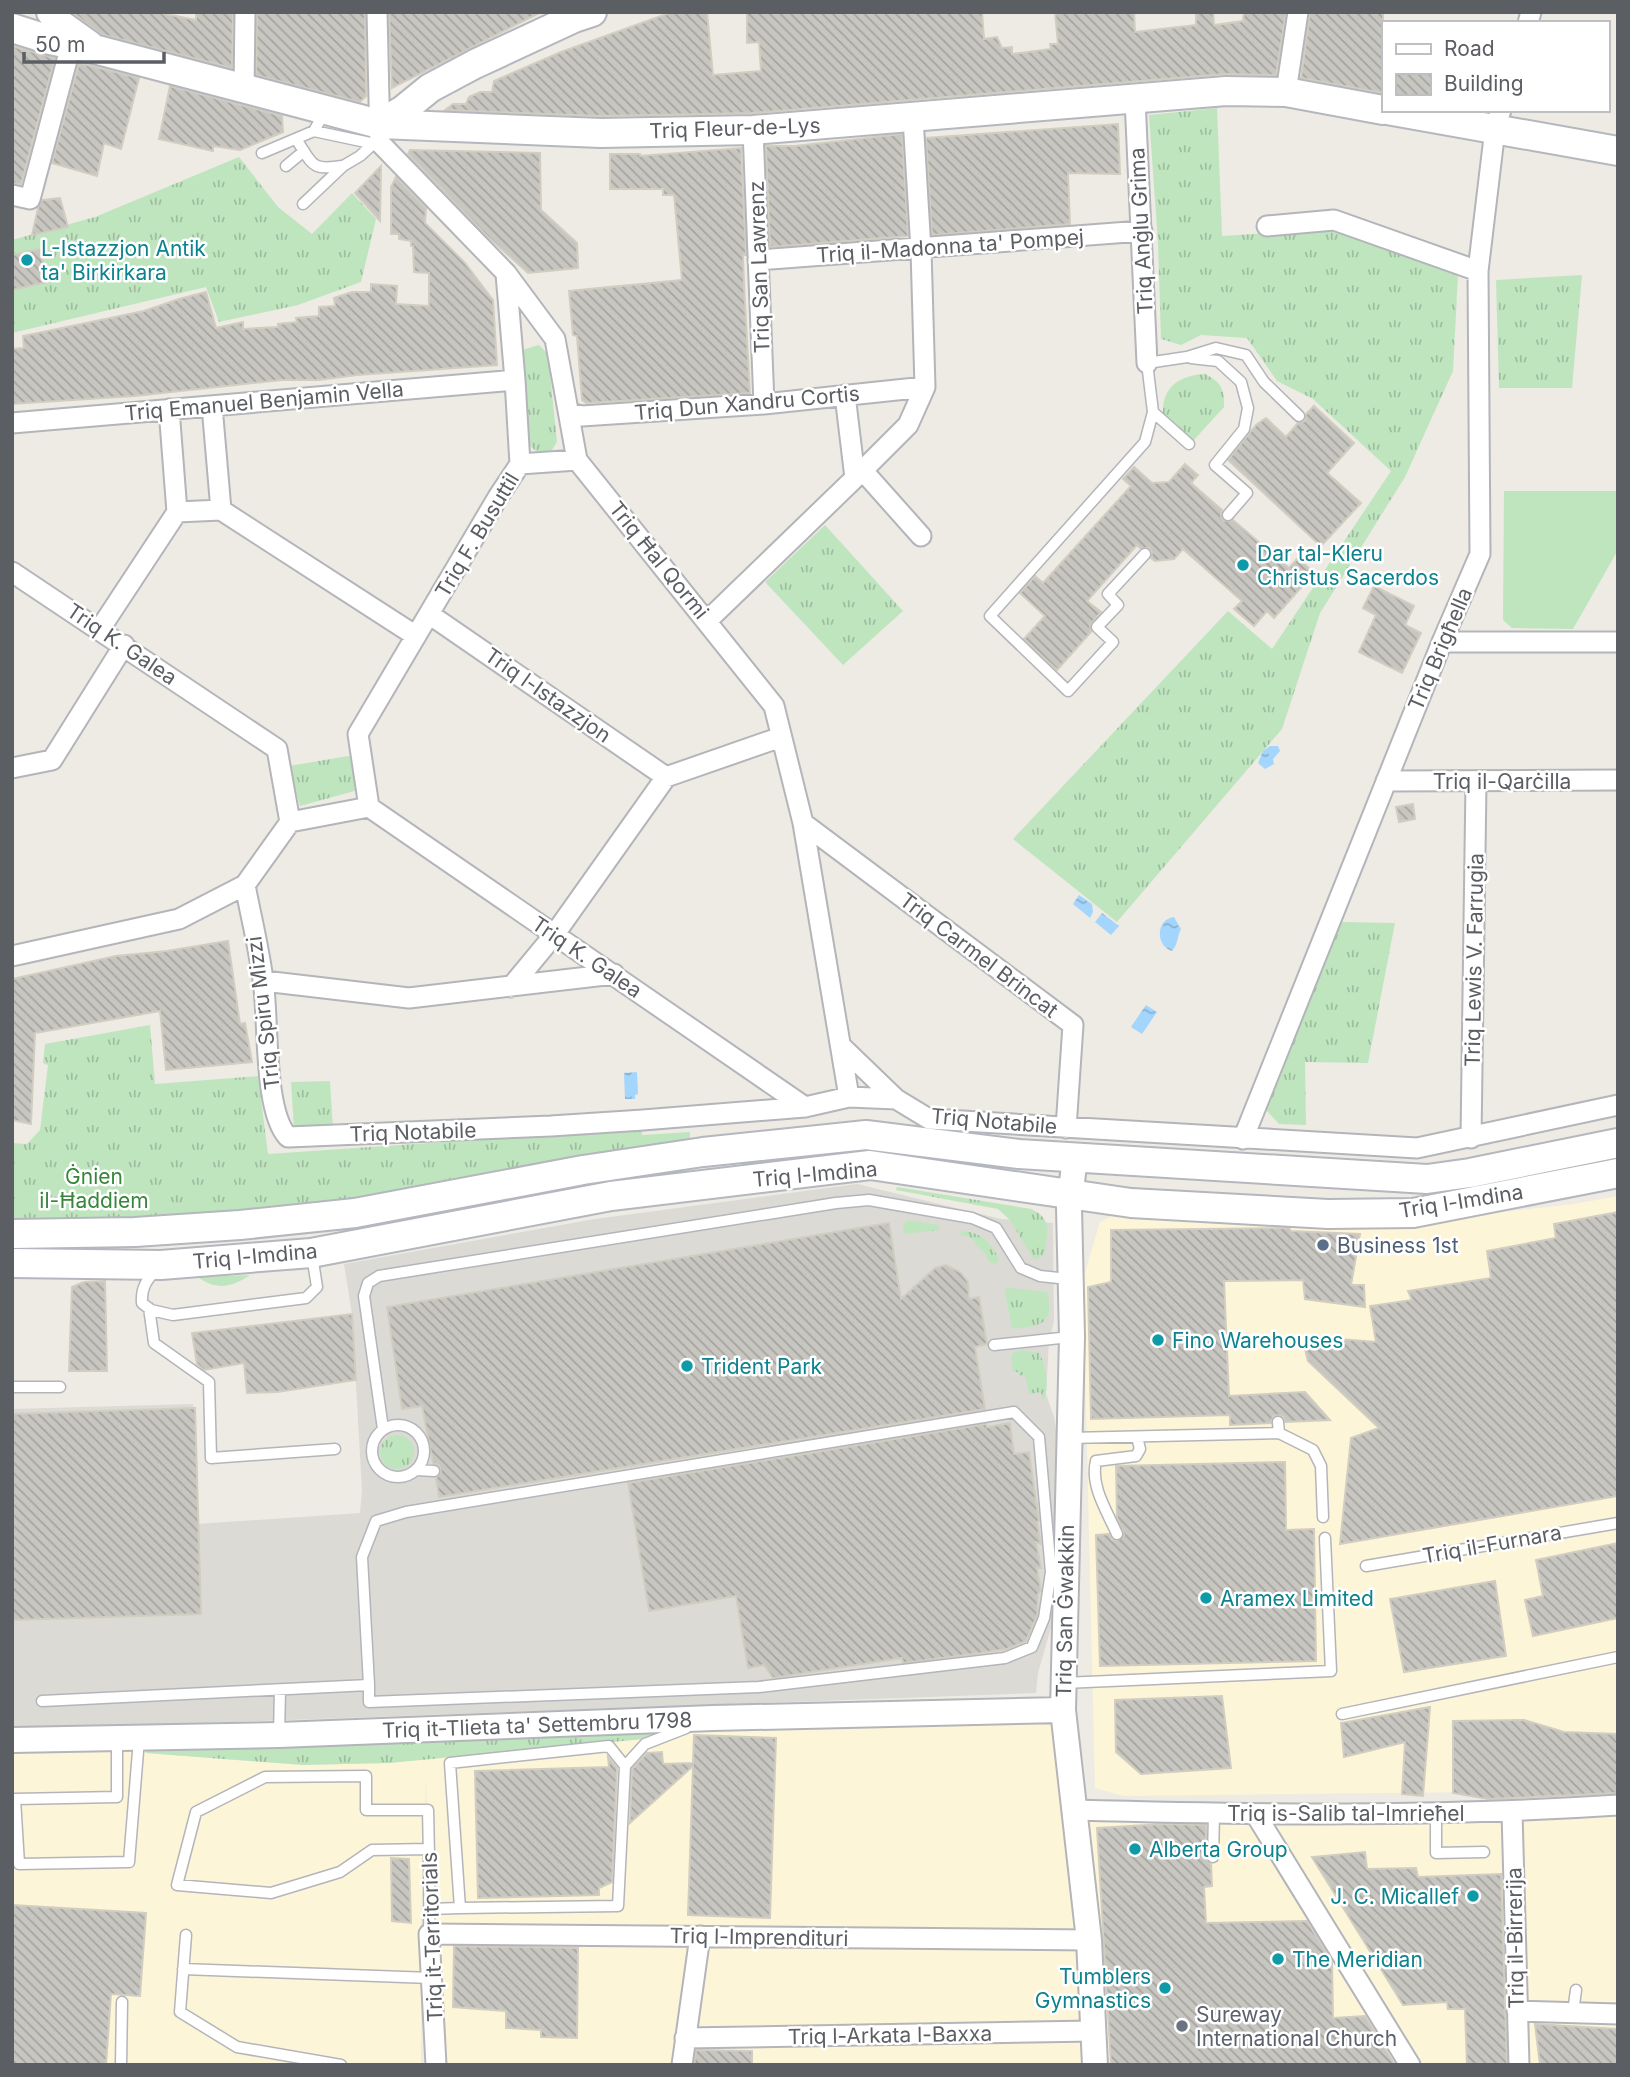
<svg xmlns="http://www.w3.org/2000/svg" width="1630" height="2077" viewBox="0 0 1630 2077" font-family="Inter,sans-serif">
<defs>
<pattern id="grass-tufts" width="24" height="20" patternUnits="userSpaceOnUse" patternTransform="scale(1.75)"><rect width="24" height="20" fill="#bfe5bf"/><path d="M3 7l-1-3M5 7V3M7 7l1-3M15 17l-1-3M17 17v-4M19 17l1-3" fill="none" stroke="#9ebd9f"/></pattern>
<pattern id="water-ripples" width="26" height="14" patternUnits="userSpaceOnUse" patternTransform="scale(1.75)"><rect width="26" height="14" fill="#a3d5fd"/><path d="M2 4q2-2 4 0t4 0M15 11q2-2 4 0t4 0" fill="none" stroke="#88b0d0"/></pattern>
<pattern id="building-back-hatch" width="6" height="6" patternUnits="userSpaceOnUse" patternTransform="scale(1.75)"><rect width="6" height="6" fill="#c8c6c0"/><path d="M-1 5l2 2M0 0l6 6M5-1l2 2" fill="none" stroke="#a5a4a0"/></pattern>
</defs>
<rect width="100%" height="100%" fill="#edebe3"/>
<path fill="#fdf5d8" d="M1618,1196V1788L1575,1791L1123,1796L1095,1788L1083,1279L1100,1222L1114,1215L1354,1228L1574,1204Z
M1054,1720L1068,1820L1500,1821L1618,1813V2065H434L426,1778L421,1924V2065H12V1751L108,1750L303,1765L389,1763L644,1739L661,1730Z"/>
<path fill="#dcdad5" d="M857,1184L1001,1219L1053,1223L1054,1321L1049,1341L1046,1394L1054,1417L1058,1441L1065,1579L1038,1673L1036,1693L12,1730V1409L193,1404L197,1524L360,1513L362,1490L352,1314L344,1264L595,1219Z"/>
<path fill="url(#grass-tufts)" d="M1217,108L1222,236L1331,229L1458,275L1453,371L1405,477L1320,613L1282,729L1117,922L1013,839L1228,611L1272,649L1391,471L1313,399L1277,381L1247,338L1201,335L1181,345L1161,339L1158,243L1149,115Z
M239,157L278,207L312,234L352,193L376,219L361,282L298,305L219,322L206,287L12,333V240L95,217Z
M1582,275L1572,388H1499L1496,280Z
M539,345L548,354L557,442L550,453L537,452L529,445L520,357L525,349Z
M1205,374C1221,382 1225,390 1224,407L1193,441L1163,413C1162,387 1180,375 1205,374Z
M825,525L903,611L843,665L765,582Z
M360,754L362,789L300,806L289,766Z
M1340,922L1395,923L1368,1063L1305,1062L1306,1125L1279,1124L1266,1110Z
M150,1025L155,1084L258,1076L268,1154L635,1129H642V1135L690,1132V1138L671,1144L356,1198L134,1220H12V1143L27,1144L40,1130L48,1065L43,1063L45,1044Z
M330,1081L333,1130L294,1129L291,1082Z
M897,1187L1031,1209C1054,1219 1047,1234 1044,1255L1037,1259L1033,1258L1010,1220L998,1209L896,1190Z
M908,1220L938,1225L940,1230L904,1234L903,1224Z
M963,1231C983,1233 991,1243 999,1259L996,1264L990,1263L984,1252L974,1244L976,1242L969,1237L959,1235Z
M250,1275C233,1287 216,1291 198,1277Z
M1004,1287L1047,1292C1056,1325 1039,1326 1012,1329Z
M1022,1350L1039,1353C1046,1364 1050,1389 1043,1401L1041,1392L1029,1394L1025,1376L1019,1375L1018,1372H1013L1011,1358L1013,1353Z
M380 1452a17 17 0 1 1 34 0a17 17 0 1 1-34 0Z
M661,1730L644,1739L389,1763L303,1765L146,1753L148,1750Z"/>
<path fill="#bfe5bf" d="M1504,491H1618V550L1573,629L1512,628L1503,620Z"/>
<path fill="url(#water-ripples)" d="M1270,746H1278L1280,751L1273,759L1274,764L1265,769L1258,763L1263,751Z
M1079,895L1092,904L1093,912L1090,918L1073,904Z
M1102,913L1119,926L1111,935L1095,922Z
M1174,917L1181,929C1177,936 1178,945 1172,951C1155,946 1156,919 1174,917Z
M1146,1005L1157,1012L1142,1034L1131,1027Z
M637,1072L638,1094L635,1095V1099H625L624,1073Z"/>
<path fill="url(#building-back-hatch)" stroke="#d2cdc1" stroke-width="2" d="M72,12H156L196,20V12H233L232,68L100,34Z
M257,12H365L366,96L360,102L256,75Z
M389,12H541L392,88Z
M672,12H707L713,75L761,71L759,42L747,43V12H982L984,39L997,37L1002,48L1012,47V54L1051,49L1050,44H1058L1055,12H1134L1135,32L1196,25V12H1213L1214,25L1243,21L1244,12H1286L1276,75L1225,74L752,113L601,116L445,110L453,104H466L469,97L480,92H492L494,81L561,52Z
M1310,12H1383V93L1301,78Z
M12,46L55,58L21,184L12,183Z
M79,63L139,78L121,149L104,143L97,176L52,163Z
M170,86L282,116L283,132L240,150L213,146V151L159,139Z
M1118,124L1120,174L1068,173L1070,224L932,235L926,138Z
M902,134L908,236L770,247L766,146H795Z
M741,148L746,255H743L744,285L750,393L586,403L582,400L577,336L573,335L569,291L682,280L674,195H663V189H610V154H640V156Z
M410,150L540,153L541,210L577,243L578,268L528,273L487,236L408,154Z
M381,166L380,221L355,193Z
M396,177L426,208L425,223L465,263L493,300L497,365L357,375L319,380H282L135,396L12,404V349L24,348L23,336L144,311L179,299L206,292L216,328L243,322V329L278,327V324L297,322L296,318L319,316V307L335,306L334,298L352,292H371V284L397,286L396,304L429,306V273L414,272L413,246H411V241L399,239V234H391V187Z
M60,198L68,227L32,235L38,208L42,200Z
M40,249L47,282L12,290V255Z
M1314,406L1354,443L1327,473L1361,503L1321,546L1228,460L1256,425L1266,418L1286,437L1298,423L1305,421L1306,414Z
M1185,464L1198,475L1191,483L1222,510L1221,517L1224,521L1233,520L1289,568L1298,558L1314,573L1274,618L1267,611L1254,626L1234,609L1242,601L1183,549L1174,559L1155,561L1151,558L1152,552L1149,548H1140L1137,545L1087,601L1101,612L1090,625L1091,632L1057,670L1024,639L1045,616L1020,593L1035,576L1043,583L1131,486L1123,479L1134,467L1152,483L1169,482Z
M1374,586L1414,606L1405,625L1421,633L1402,673L1359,652L1376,615L1363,608Z
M1413,804L1415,819L1399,822L1396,807Z
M228,941L240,1024L245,1023L252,1062L166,1070L160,1011L35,1033L31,1124L12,1120V979L116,956L167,951Z
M1618,1212V1496L1340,1544L1351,1438L1379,1428L1308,1361L1305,1349L1315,1337L1376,1342L1370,1306L1412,1300L1408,1291L1491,1278L1487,1251L1556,1238L1554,1224Z
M889,1223L901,1299L935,1268L946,1265L960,1272L968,1282L969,1299L979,1297L987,1344L975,1347L985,1409L439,1497L436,1478L441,1471L439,1465L433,1463L422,1406L402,1409L387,1307Z
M1289,1228L1291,1231L1360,1234L1351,1285H1364L1365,1307L1305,1299L1303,1280L1224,1281L1229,1396L1305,1392L1330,1420L1285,1422L1284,1417L1278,1415L1273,1416L1271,1423L1230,1425V1415L1091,1419L1088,1287L1111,1282V1230Z
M105,1281L107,1371H69L72,1287L84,1282Z
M352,1314L356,1380L277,1392L247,1393L244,1363L204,1370L197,1364L192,1333Z
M195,1408L201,1614L12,1620V1414Z
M1010,1423L1014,1454L1029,1452L1039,1521L1037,1522L1041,1544L1036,1542L1041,1568H1037L1041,1591L1038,1594L1037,1616L1026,1641L1007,1649L981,1653L903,1663L902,1658L773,1678L764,1665L748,1668L736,1596L649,1611L628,1483L986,1424L987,1427Z
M1285,1462L1286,1530L1314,1529L1316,1661L1100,1666L1096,1535L1109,1534L1112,1540L1117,1541L1124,1535L1117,1517L1116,1466Z
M1618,1543V1618L1533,1636L1525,1600L1543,1596L1536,1560Z
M1495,1581L1506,1656L1404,1672L1390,1599Z
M1222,1696L1231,1768L1141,1774L1116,1752L1115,1700Z
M1430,1707L1423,1796L1402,1794L1405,1742L1344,1757L1341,1723Z
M1524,1720L1564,1732L1618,1734V1793L1488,1799L1453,1793V1721Z
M694,1735L776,1738L770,1918L688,1915L693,1766L630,1823L632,1769L647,1753L662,1752L663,1764L693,1763Z
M608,1757L617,1768L612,1882L599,1888V1895L478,1898L475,1771L609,1767Z
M1164,1824L1206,1825V1857L1211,1864L1212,1886L1204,1887L1206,1923L1307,1921L1332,1962L1333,2018L1365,2016L1395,2065H1111L1097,1828Z
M1365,1852L1367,1869L1416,1868L1418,1877L1501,1874L1507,2065H1467L1465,2009H1448L1447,2002L1403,2005L1312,1857Z
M391,1858L409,1859L411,1923L392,1921Z
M12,1905L146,1913L140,1996L111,1994L106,2065H12Z
M454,1946L578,1948L577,2038L541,2037V2030L506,2028V2011L453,2007Z
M1535,2024L1618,2029V2065H1540Z
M696,2050L752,2051V2065H694Z"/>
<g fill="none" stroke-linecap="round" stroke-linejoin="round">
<g stroke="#b3b5ba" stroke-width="13">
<path id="service" d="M314,131L375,144
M296,139C313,164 310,171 342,166
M262,153L314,131L324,113
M286,166L304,151
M303,204L343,166L360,156L373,144
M1191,358L1218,361L1241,382L1248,408L1244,429L1215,465L1247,493L1228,515
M1189,444L1153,412L1147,363L1187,357L1216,348L1246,355L1264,382L1299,416
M1145,554L1108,594L1118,605L1097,627L1113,642L1068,691L990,616L1145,442L1153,412
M156,1270C146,1281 141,1288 142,1303L151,1310L173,1315L306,1298L317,1287L312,1255
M149,1308L154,1343L209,1382L211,1458L335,1449
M994,1345L1070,1337
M12,1387H60
M1278,1422L1279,1433
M372 1451a26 26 0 1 1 52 0a26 26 0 1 1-52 0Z
M383,1429L364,1296L368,1283L379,1276L836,1203L869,1200L972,1218L996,1228L1021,1268L1040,1276L1068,1279
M1070,1438L1279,1433L1313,1450L1321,1466L1323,1517
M417,1470L434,1471
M1117,1534C1107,1511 1090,1486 1096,1461L1136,1456L1140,1449L1137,1437
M1366,1566L1618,1523
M1064,1683L1331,1671L1325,1538
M42,1701L369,1685L362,1557L376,1521L406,1512L1014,1412L1039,1437L1051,1572L1044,1618L1032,1647L1005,1658L759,1687L369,1702V1685
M1342,1714L1618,1657
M279,1735L280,1690
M117,1738V1797L15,1799L19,1864L129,1862L139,1739
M609,1746L625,1766L618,1906L460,1908L450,1763Z
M625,1766L645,1744L686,1728
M1436,1813V1853L1484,1852
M429,1849L372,1850L340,1872L271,1893L177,1885L196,1812L265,1777L366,1776V1810H428C429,1851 430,1893 429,1934
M1213,1857L1214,1814
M429,1909L460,1908
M186,1935L180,2012L237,2047L341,2065
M183,1969L431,1978
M1573,2012L1576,1990
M121,2065L122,2002"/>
</g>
<g stroke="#b3b5ba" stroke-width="23">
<path id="minor" d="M377,12L380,143L506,273L555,339L577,460L774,706L803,823L849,1097
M1528,23L1531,12
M244,89L245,12
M1286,92L1298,12
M1135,99L1147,363
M753,130L764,404
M12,195L30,199L71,45
M1267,226L1334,220L1478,271
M758,260L1142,231
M212,406L221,510
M169,409L177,512
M569,413L582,416L764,404L925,387
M12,423L515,380
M520,464L577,460
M864,472L921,536
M855,478L908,425L925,387L921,250L913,118
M221,510L416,636
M177,512L221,510
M12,572L277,749L290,822L369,807L805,1107
M429,614L666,777
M708,620L855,478L845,395
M100,629L177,512
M1442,642H1618
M12,768L52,760L124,645
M1386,781L1618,780
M369,807L358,734L498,497L520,464L515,380L506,274
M803,823L1073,1025L1066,1128
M245,885C251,917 259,948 263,980C269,1018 263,1111 288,1137L551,1126L643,1120L805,1107L849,1097L896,1099L929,1119L1417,1148L1618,1105
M12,956L179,919L245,885L290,822
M264,981L409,998L614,974
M511,987L554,935L666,777L781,737
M842,1047L896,1099
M1471,1138L1476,782
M1243,1139L1442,642L1480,554L1478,271L1495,129L1501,110
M1074,1810C1256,1815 1437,1817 1618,1805
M1512,1812L1519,2065
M1256,1815L1410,2065
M1517,2011L1618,2014
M685,2038L1094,2031
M436,2065L429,1934L1089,1940
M682,2065L700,1936"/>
</g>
<g stroke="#b3b5ba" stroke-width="28">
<path id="tertiary" d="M1075,1157L1069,1207L1072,1337L1063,1710L1089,1940L1095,2065
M12,1740L279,1735L713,1718L1063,1710"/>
</g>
<g stroke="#b4b7bd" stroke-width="32">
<path id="secondary" d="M51,12L61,25L89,45
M12,28L50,40L94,49L379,124L601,133L753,130L1226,91L1286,92L1383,110
M1387,110L1618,151
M379,124L403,110L430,88L475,64L574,18L592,12
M12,1234L135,1232L240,1225L355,1213L583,1170L703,1152L866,1135L1019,1154L1427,1179L1470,1173L1618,1143
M12,1263L161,1265L311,1253L611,1196L870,1165L1131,1203L1328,1214L1413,1213L1618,1173"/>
</g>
<use href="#service" stroke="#fff" stroke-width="10"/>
<use href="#minor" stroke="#fff" stroke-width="19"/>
<use href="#tertiary" stroke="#fff" stroke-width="24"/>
<use href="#secondary" stroke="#fff" stroke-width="28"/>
</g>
<g fill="#0f9aa8" stroke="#fff" stroke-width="2.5">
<circle cx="27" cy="260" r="7"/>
<circle cx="1243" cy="565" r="7"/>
<circle cx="1158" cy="1340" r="7"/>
<circle cx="687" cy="1366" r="7"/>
<circle cx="1206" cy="1598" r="7"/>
<circle cx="1135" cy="1849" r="7"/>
<circle cx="1473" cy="1896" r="7"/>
<circle cx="1278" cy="1959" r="7"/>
<circle cx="1165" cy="1988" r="7"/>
</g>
<circle fill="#5c6f8a" stroke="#fff" stroke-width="2.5" cx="1323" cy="1245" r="7"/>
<circle fill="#6b7280" stroke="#fff" stroke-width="2.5" cx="1182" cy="2026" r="7"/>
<g text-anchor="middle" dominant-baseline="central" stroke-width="5" stroke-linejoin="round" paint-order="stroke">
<g font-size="21" fill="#5b5e63" stroke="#fff">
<text transform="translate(735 128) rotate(-2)">Triq Fleur-de-Lys</text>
<text transform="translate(1141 231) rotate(-93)">Triq Anġlu Grima</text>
<text transform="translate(950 246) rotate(-4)">Triq il-Madonna ta' Pompej</text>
<text transform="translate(759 267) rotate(-92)">Triq San Lawrenz</text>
<text transform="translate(264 401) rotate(-5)">Triq Emanuel Benjamin Vella</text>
<text transform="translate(747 403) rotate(-5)">Triq Dun Xandru Cortis</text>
<text transform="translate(477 535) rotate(-59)">Triq F. Busuttil</text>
<text transform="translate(659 560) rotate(51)">Triq Ħal Qormi</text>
<text transform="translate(122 644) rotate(34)">Triq K. Galea</text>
<text transform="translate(1440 649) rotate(-67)">Triq Brigħella</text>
<text transform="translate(548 695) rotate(35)">Triq l-Istazzjon</text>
<text x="1502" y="781">Triq il-Qarċilla</text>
<text transform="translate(979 955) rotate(37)">Triq Carmel Brincat</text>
<text transform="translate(587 957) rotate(34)">Triq K. Galea</text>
<text transform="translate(1474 960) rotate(-89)">Triq Lewis V. Farrugia</text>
<text transform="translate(263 1013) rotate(-97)">Triq Spiru Mizzi</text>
<text transform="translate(994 1121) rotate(5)">Triq Notabile</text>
<text transform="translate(413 1132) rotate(-2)">Triq Notabile</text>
<text transform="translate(815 1174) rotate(-5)">Triq l-Imdina</text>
<text transform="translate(1461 1201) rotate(-9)">Triq l-Imdina</text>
<text transform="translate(255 1256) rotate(-5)">Triq l-Imdina</text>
<text transform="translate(1492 1544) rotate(-10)">Triq il-Furnara</text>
<text transform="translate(1065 1611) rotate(-89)">Triq San Ġwakkin</text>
<text transform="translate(537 1725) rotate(-2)">Triq it-Tlieta ta' Settembru 1798</text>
<text x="1346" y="1813">Triq is-Salib tal-Imrieħel</text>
<text transform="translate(432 1937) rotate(-92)">Triq it-Territorials</text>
<text transform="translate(759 1937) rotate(1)">Triq l-Imprendituri</text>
<text transform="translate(1515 1938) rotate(-91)">Triq il-Birrerija</text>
<text transform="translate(890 2035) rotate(-1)">Triq l-Arkata l-Baxxa</text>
</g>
<g font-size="21" fill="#0d838f" stroke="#fff" text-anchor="start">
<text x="41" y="248">L-Istazzjon Antik<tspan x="41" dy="24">ta' Birkirkara</tspan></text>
<text x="1257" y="553">Dar tal-Kleru<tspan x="1257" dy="24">Christus Sacerdos</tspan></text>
<text x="1172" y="1340">Fino Warehouses</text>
<text x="701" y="1366">Trident Park</text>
<text x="1220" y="1598">Aramex Limited</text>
<text x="1149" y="1849">Alberta Group</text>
<text x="1459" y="1896" text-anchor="end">J. C. Micallef</text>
<text x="1292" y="1959">The Meridian</text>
<text x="1151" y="1976" text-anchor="end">Tumblers<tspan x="1151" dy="24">Gymnastics</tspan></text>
</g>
<g font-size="21" fill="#37863b" stroke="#fff">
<text x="94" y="1176">Ġnien<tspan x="94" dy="24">il-Ħaddiem</tspan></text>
</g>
<g font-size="21" fill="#4e5e75" stroke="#fff" text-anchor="start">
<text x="1337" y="1245">Business 1st</text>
</g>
<g font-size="21" fill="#5b616d" stroke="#fff" text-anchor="start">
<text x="1196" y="2014">Sureway<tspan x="1196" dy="24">International Church</tspan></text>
</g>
</g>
<rect width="1630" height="2077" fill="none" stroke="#5b5e63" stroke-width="28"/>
<rect x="1382" y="21" width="228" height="91" fill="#ffffff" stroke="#bdbfc1" stroke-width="2"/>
<rect x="1396" y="44" width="35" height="10" fill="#ffffff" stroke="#bdbfc1" stroke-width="2"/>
<text x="1444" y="56" font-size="21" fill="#5b5e63">Road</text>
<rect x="1396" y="74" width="35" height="21" fill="url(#building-back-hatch)" stroke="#bdbfc1" stroke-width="2"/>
<text x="1444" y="91" font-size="21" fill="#5b5e63">Building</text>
<path d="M24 52v10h140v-10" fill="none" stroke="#5b5e63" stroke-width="3.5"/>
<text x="35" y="52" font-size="21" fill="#5b5e63" stroke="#ffffff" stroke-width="5" paint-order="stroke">50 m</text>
</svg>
